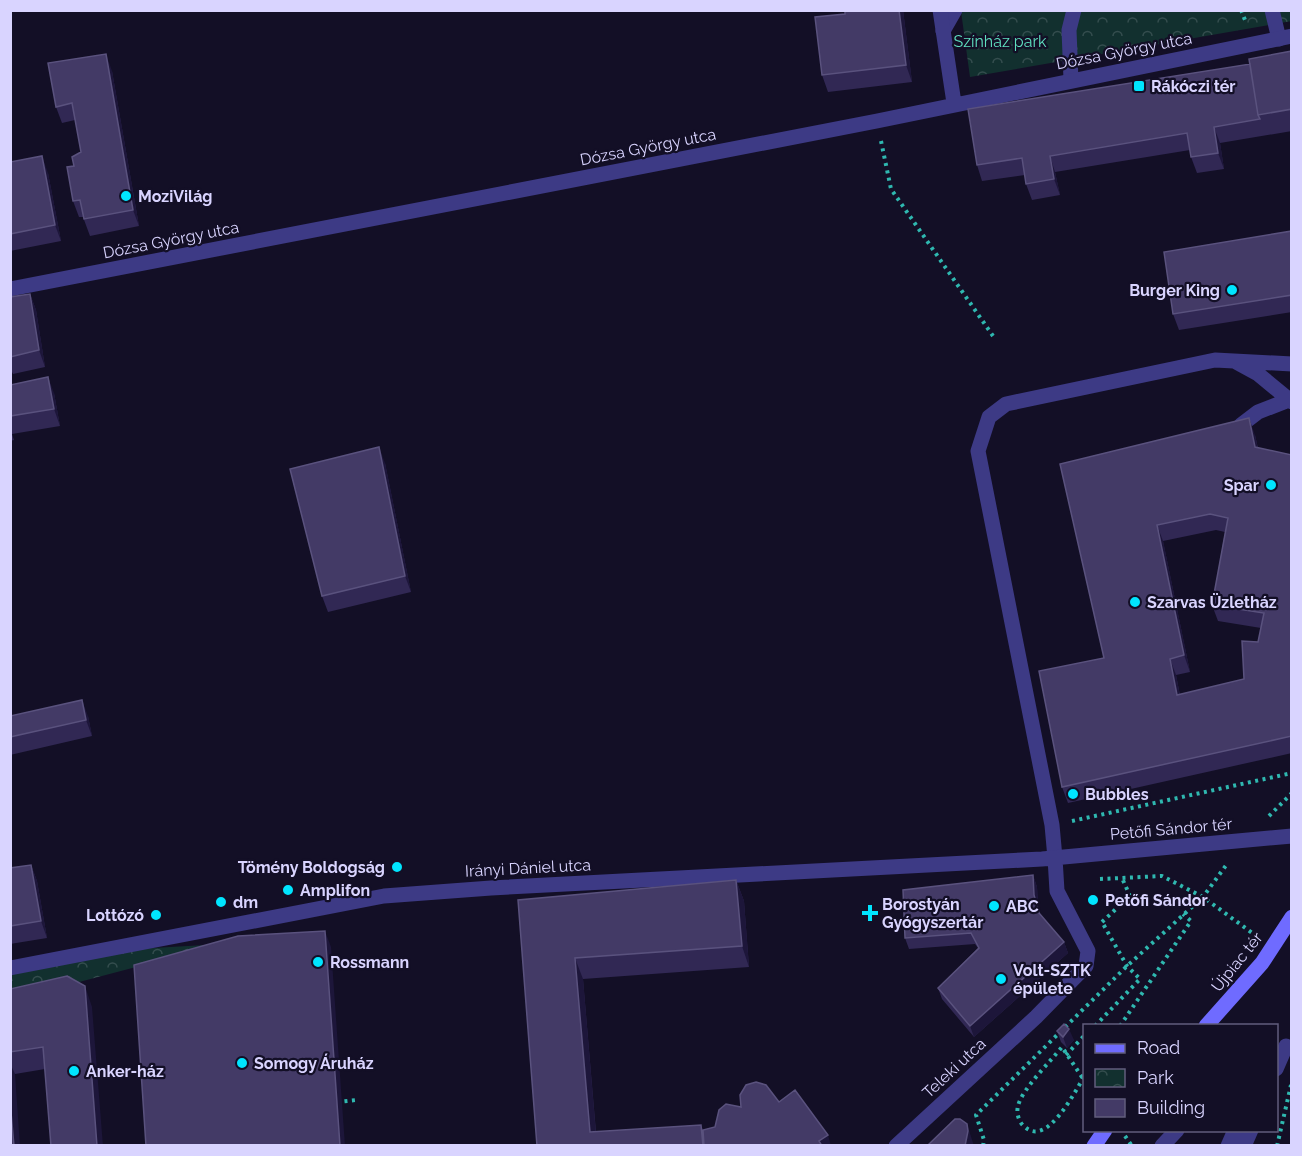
<svg xmlns="http://www.w3.org/2000/svg" width="1302" height="1156" viewBox="0 0 1302 1156" font-family="Raleway,sans-serif">
<defs>
<pattern id="park-crowns" width="20" height="18" patternUnits="userSpaceOnUse" patternTransform="scale(1.5)"><rect width="20" height="18" fill="#12302f"/><path d="M2 6a3 3 0 1 1 6 0M12 15a3 3 0 1 1 6 0" fill="none" stroke="#344d4e"/></pattern>
</defs>
<rect width="100%" height="100%" fill="#130f26"/>
<path fill="url(#park-crowns)" d="M1291,10L1292,21L970,77L961,11Z
M223,944L11,1000V973L136,949Z"/>
<g fill="none" stroke-linecap="round" stroke-linejoin="round">
<path stroke="#2fb8b0" stroke-width="4" stroke-dasharray="3 4.5" stroke-linecap="butt" d="M1241,10L1245,20
M881,141L891,189L993,336
M1269,816L1292,793
M1072,821L1292,773
M1100,879L1162,876L1203,897L1255,935
M1102,922L1130,896L1122,878
M1095,1026L1140,979L1127,966L1102,922
M1120,1026L1191,921L1183,914
M1066,1055L1084,1036
M1084,1077C1074,1093 1047,1147 1025,1127C1019,1123 1016,1113 1018,1106C1022,1089 1050,1062 1062,1047L1084,1080
M337,1102L356,1100
M1125,1136L1132,1146
M983,1146L984,1140L976,1115L1127,966L1203,897L1227,864
M1277,1146L1291,1085"/>
<path stroke="#3d3a85" stroke-width="15" d="M1272,10L1279,39
M943,31L955,10
M1071,80L1069,30L1074,10
M1236,362L1258,374L1292,402
M1241,425L1258,412L1289,400
M1055,858L1052,825L978,451L989,417L1006,404L1215,360L1292,364
M1276,1069L1286,1046
M1162,1146L1177,1130
M1228,1146L1235,1130
M1244,1146L1251,1130"/>
<path stroke="#3d3a85" stroke-width="15" d="M940,10L954,103
M10,289L877,121L1292,36
M10,968L384,896L491,888L1042,859L1292,836
M896,1146L1036,1017L1086,966L1088,951L1057,891L1055,858"/>
<path stroke="#6f6bff" stroke-width="15" d="M1206,1026L1262,963L1292,917
M1094,1146L1105,1130"/>
</g>
<path fill="#312854" fill-rule="evenodd" d="M845,10H903L912,82L828,92L822,75L845,14Z
M1292,51V131L1220,143L1224,169L1197,173L1191,157L1190,150L1055,172L1060,195L1032,200L1026,184L1025,175L982,181L977,165L1250,64Z
M112,71L139,226L90,236L83,217H79L73,201L74,166L81,152L75,120L62,123L56,107Z
M10,162L48,173L61,241L10,251Z
M1292,231V312L1179,330L1173,314Z
M30,294L36,310L45,367L13,374L10,368V297Z
M10,385L54,393L60,426L12,434L14,440L10,441Z
M1255,435L1258,448L1292,455V753L1068,803L1062,787L1104,658L1060,464ZM1216,530L1225,532L1212,605L1218,621L1261,628L1258,642L1244,679L1180,695L1176,675L1190,672L1163,541Z
M385,463L411,592L328,612L322,596Z
M10,716H88L92,736L10,755Z
M31,865L37,881L47,938L10,944V868Z
M1033,875L1037,887L1038,906L1040,914L1064,942L1068,953L974,1037L942,999L938,988L978,948L975,944L909,949L905,938Z
M736,880L744,901L749,967L583,979L596,1132L701,1125L703,1130L715,1127L741,1107L779,1102L831,1146H537L518,900Z
M10,989L92,1007L45,1069L15,1074L10,1146Z
M1057,1031L1074,1040L1067,1048L1061,1042Z"/>
<path fill="#1d163a" d="M899,10H903L912,82L906,65Z
M106,54L112,71L139,226L133,210Z
M1214,127L1220,143L1224,169L1218,153Z
M42,156L48,173L61,241L55,225Z
M1050,156L1055,172L1060,195L1054,179Z
M30,294L36,310L45,367L39,350Z
M48,377L54,393L60,426L54,409Z
M1249,418L1255,435L1261,464L1255,447Z
M379,447L385,463L411,592L405,576Z
M1157,525L1163,541L1190,672L1184,655Z
M1170,659L1176,675L1183,712L1177,695Z
M82,700L88,716L92,736L86,720Z
M31,865L37,881L47,938L41,921Z
M1033,875L1037,887L1038,906L1043,924L1034,895Z
M736,880L744,901L749,967L742,946Z
M325,931L331,947L345,1146H340Z
M1064,942L1068,953L974,1037L970,1026Z
M575,958L583,979L597,1146L590,1132Z
M85,986L92,1007L103,1146H97Z
M1069,1029L1074,1040L1067,1048L1063,1037Z
M10,1063L15,1074L20,1146H14L10,1101Z
M967,1124L974,1146H965Z
M828,1135L831,1146H821L819,1141Z"/>
<path fill="#433a66" stroke="#5a527e" stroke-width="1.5" fill-rule="evenodd" d="M845,10H899L906,65L822,75L815,17L845,14Z
M1292,51V109L1258,115L1249,59Z
M106,54L133,210L84,219L80,200L73,201L67,167L74,166L72,157L81,152L72,103L56,107L48,63Z
M1250,64L1258,115L1260,119L1214,127L1218,153L1191,157L1187,133L1050,156L1054,179L1026,184L1022,158L977,165L968,109Z
M42,156L55,225L10,234V162Z
M1292,231V295L1173,314L1164,252Z
M30,294L39,350L10,357V297Z
M48,377L54,409L10,416V385Z
M1249,418L1255,447L1292,455V736L1062,787L1039,671L1104,658L1060,464ZM1210,514L1228,518L1212,605L1264,613L1258,642L1242,641L1244,679L1177,695L1170,659L1184,655L1157,525Z
M379,447L405,576L322,596L290,469Z
M82,700L86,720L10,737V716Z
M31,865L41,921L10,926V868Z
M1033,875L1034,895L1039,913L1064,942L970,1026L938,988L979,948L971,933L905,938L903,890Z
M736,880L742,946L575,958L590,1132L701,1125L703,1146H537L518,900Z
M325,931L340,1146H146L134,965L238,936Z
M67,976L85,986L97,1146H51L43,1047L10,1052V989Z
M1064,1024L1069,1029L1063,1037L1057,1031Z
M756,1082L766,1085L779,1102L795,1090L828,1135L819,1141L822,1146H704L703,1130L715,1127L719,1110L726,1104L741,1107L740,1095L746,1085Z
M10,1101L14,1146H10Z
M955,1119H960L967,1124L968,1131L965,1146H927Z"/>
<g fill="#00e5ff" stroke="#130f26" stroke-width="2">
<rect x="1133" y="80" width="12" height="12" rx="3"/>
<circle cx="126" cy="196" r="6"/>
<circle cx="1232" cy="290" r="6"/>
<circle cx="1271" cy="485" r="6"/>
<circle cx="1135" cy="602" r="6"/>
<circle cx="1073" cy="794" r="6"/>
<circle cx="397" cy="867" r="6"/>
<circle cx="288" cy="890" r="6"/>
<circle cx="1093" cy="900" r="6"/>
<circle cx="221" cy="902" r="6"/>
<circle cx="994" cy="906" r="6"/>
<path d="M867 904h6v6h6v6h-6v6h-6v-6h-6v-6h6z"/>
<circle cx="156" cy="915" r="6"/>
<circle cx="318" cy="962" r="6"/>
<circle cx="1001" cy="979" r="6"/>
<circle cx="242" cy="1063" r="6"/>
<circle cx="74" cy="1071" r="6"/>
</g>
<g text-anchor="middle" dominant-baseline="central" stroke-width="4.5" stroke-linejoin="round" paint-order="stroke">
<g font-size="16" fill="#5fe0c0" stroke="#130f26">
<text x="1000" y="41">Színház park</text>
</g>
<g font-size="16" fill="#d9d4ff" stroke="#130f26">
<text transform="translate(1124 51) rotate(-11)">Dózsa György utca</text>
<text transform="translate(648 147) rotate(-11)">Dózsa György utca</text>
<text transform="translate(171 240) rotate(-11)">Dózsa György utca</text>
<text transform="translate(1171 829) rotate(-5)">Petőfi Sándor tér</text>
<text transform="translate(528 868) rotate(-3)">Irányi Dániel utca</text>
<text transform="translate(1237 962) rotate(-51)">Újpiac tér</text>
<text transform="translate(954 1068) rotate(-43)">Teleki utca</text>
</g>
<g font-size="16" font-weight="bold" fill="#d9d4ff" stroke="#130f26" text-anchor="start">
<text x="1151" y="86">Rákóczi tér</text>
<text x="138" y="196">MoziVilág</text>
<text x="1220" y="290" text-anchor="end">Burger King</text>
<text x="1259" y="485" text-anchor="end">Spar</text>
<text x="1147" y="602">Szarvas Üzletház</text>
<text x="1085" y="794">Bubbles</text>
<text x="385" y="867" text-anchor="end">Tömény Boldogság</text>
<text x="300" y="890">Amplifon</text>
<text x="1105" y="900">Petőfi Sándor</text>
<text x="233" y="902">dm</text>
<text x="882" y="904">Borostyán<tspan x="882" dy="18">Gyógyszertár</tspan></text>
<text x="1006" y="906">ABC</text>
<text x="144" y="915" text-anchor="end">Lottózó</text>
<text x="330" y="962">Rossmann</text>
<text x="1013" y="970">Volt-SZTK<tspan x="1013" dy="18">épülete</tspan></text>
<text x="254" y="1063">Somogy Áruház</text>
<text x="86" y="1071">Anker-ház</text>
</g>
</g>
<rect width="1302" height="1156" fill="none" stroke="#d9d4ff" stroke-width="24"/>
<rect x="1083" y="1024" width="195" height="108" fill="#130f26" stroke="#625e7d" stroke-width="1.5"/>
<rect x="1095" y="1044" width="30" height="9" fill="#6f6bff" stroke="#625e7d" stroke-width="1.5"/>
<text x="1137" y="1054" font-size="18" fill="#d9d4ff">Road</text>
<rect x="1095" y="1069" width="30" height="18" fill="url(#park-crowns)" stroke="#625e7d" stroke-width="1.5"/>
<text x="1137" y="1084" font-size="18" fill="#d9d4ff">Park</text>
<rect x="1095" y="1099" width="30" height="18" fill="#433a66" stroke="#625e7d" stroke-width="1.5"/>
<text x="1137" y="1114" font-size="18" fill="#d9d4ff">Building</text>
</svg>
